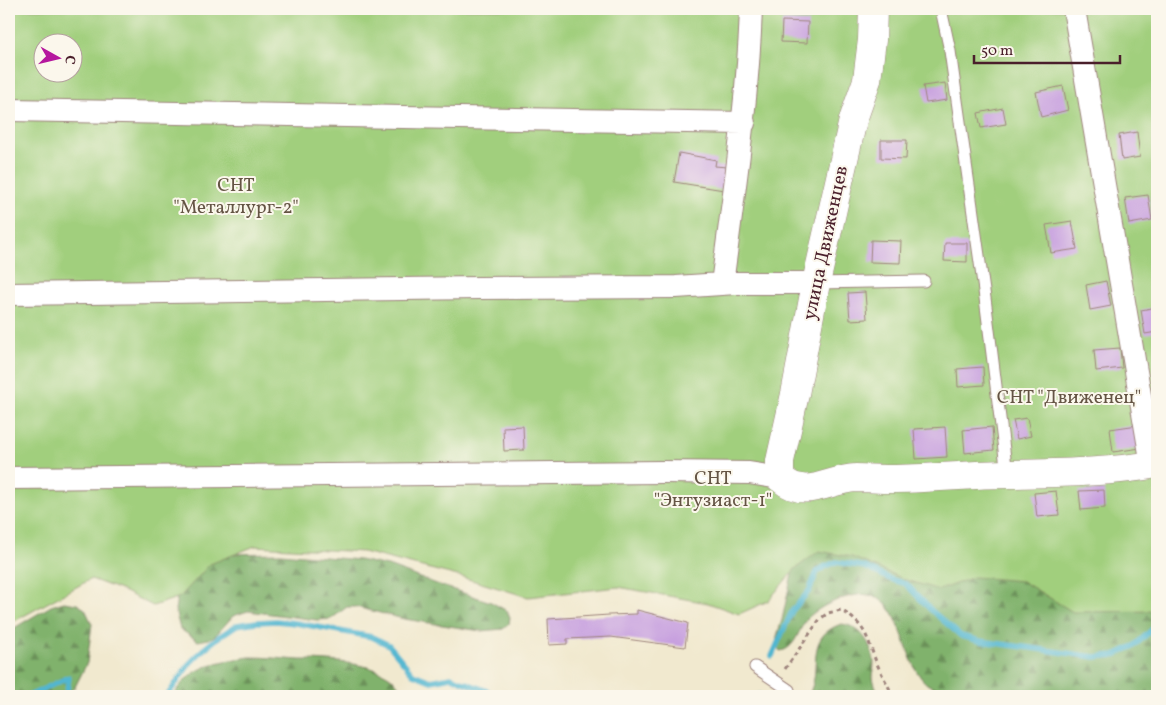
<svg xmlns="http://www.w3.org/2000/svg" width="1166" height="705" viewBox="0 0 1166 705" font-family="Vollkorn,serif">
<defs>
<pattern id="forest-firs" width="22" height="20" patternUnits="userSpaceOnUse" patternTransform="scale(1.25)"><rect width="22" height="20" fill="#80b26c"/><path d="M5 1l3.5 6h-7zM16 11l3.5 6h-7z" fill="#6b9059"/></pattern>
</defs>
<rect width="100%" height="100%" fill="#fbf7ec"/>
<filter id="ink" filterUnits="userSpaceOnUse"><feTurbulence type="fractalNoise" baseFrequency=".02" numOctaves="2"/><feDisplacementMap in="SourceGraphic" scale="10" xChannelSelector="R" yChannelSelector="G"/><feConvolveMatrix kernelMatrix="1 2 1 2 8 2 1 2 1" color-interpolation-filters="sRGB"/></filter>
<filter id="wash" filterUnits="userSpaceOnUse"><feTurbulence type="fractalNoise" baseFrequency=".0096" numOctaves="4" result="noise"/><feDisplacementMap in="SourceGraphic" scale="20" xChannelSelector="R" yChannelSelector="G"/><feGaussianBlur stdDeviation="1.12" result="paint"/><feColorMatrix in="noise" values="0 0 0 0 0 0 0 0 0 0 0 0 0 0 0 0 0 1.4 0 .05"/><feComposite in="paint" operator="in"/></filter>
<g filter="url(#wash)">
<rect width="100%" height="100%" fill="#f1e9cf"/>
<path fill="url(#forest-firs)" stroke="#65684c" d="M825,541L1157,606V696H990C982,695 976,691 968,689C955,685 939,693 927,684C900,662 905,588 857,595C841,597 817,607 806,620C798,631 795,649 780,651L776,645L777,636L782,620L794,564Z
M281,553L359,560L388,566L445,587L491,602L507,611L510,617L509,624L503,629L481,631L404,619L356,607H347L331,619L317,620L248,611L233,616L215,636L209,639L198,641L180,629L175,610L178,590L189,575L226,554Z
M64,602L77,604L85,609L92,624L87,663L75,687L67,696H9V631L51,606Z
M841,624C860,625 872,644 874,662C874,667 873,672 873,677C874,685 878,689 877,696H808C824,669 802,638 841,624Z
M250,657C267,657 283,659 300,660C324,660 402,662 401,696H174C188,666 220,661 250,657Z"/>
<path fill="#a1cf7d" stroke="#767754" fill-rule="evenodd" d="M9,9H1157V611L1073,612L1022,581L974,577L939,590L906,580L852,557L819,551L795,569L768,601L739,614L708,603L618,587L528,597L458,576L363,552L255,546L210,564L180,597L153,606L121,590L91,579L9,624ZM42,42H72V72H42Z"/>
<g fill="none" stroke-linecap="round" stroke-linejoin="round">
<path stroke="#51b6d0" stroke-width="5.5" d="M772,656L792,611L809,591L817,572L824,567L836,562L865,567L890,579L906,584L932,611L961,636L980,641L1095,657L1115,655L1134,646L1157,625
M29,696L69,677L66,696
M167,696L190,663L204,649L220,636L237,625L257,622L276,621L296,623L372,637L389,645L413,674L431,681L451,677L500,696
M686,696L699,695L702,696
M758,696L759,695"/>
</g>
<g id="blocks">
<path fill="#c7a0df" d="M782,21L808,22L807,43L781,42Z
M945,83L947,100L926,103L923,86Z
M1063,86L1068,110L1041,117L1036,92Z
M1003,108L1006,124L981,128L978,113Z
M1137,132L1140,157L1122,160L1119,135Z
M881,140H907L906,159L881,158Z
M679,153L716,160L715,166L727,167L724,190L674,182Z
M1148,195L1152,220L1129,224L1125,198Z
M1072,221L1077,249L1051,253L1046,225Z
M871,240L901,241L900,263L870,262Z
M945,243H967V262L944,261Z
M1106,281L1111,306L1090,310L1086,285Z
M865,292L867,319L850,320L848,293Z
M1157,307V332L1145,334L1141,310Z
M1120,348L1122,368L1096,371L1094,350Z
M983,367L984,385L958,387L957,369Z
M1027,418L1031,436L1017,439L1013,420Z
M1138,425L1141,448L1113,452L1110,429Z
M523,426L524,450L504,451L503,427Z
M945,427L947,457L916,459L914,429Z
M992,427L994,450L965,453L963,430Z
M1104,490L1105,508L1081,510L1079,491Z
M1056,491L1059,515L1037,517L1034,493Z
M637,610L688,623L685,647L611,637L567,639V644L549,645L548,619L609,615L637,614Z"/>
</g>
</g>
<g filter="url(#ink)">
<use href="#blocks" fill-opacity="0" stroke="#9e847d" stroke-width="1"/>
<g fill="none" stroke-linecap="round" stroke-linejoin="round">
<g stroke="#9e847d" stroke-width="13">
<path id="lane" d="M941,9L950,51L985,298L1007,474
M816,283L924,281
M755,667L789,690"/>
</g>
<g stroke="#9e847d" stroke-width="24">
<path id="street" d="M1074,9L1152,465
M9,110L744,123
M722,284C734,192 748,101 751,9
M9,294L479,288L676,287L736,283H816
M9,478L663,472L749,473L780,478"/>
</g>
<g stroke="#9e847d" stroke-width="29">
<path id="secondary" d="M873,9L872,40L867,80L853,120L816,283L795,394L780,461V478C807,501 827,479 856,478C867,478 879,479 890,479C930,479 969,474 1009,474C1058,473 1108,473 1157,464"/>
</g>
<path stroke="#9e847d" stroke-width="3" stroke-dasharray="4 4" stroke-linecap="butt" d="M785,669L820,619L828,613L841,610C868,627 866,637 877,664C882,675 888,685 893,696"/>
<use href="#lane" stroke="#fff" stroke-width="11"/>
<use href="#street" stroke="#fff" stroke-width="22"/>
<use href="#secondary" stroke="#fff" stroke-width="28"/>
</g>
</g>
<g text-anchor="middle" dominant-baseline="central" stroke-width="4" stroke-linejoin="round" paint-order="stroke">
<g font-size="19" fill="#645444" stroke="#fbf7ec">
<text x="236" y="186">СНТ<tspan x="236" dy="22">"Металлург-2"</tspan></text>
<text x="1069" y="398">СНТ "Движенец"</text>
<text x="713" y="479">СНТ<tspan x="713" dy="22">"Энтузиаст-1"</tspan></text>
</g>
<g font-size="19" fill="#4a1f2b" stroke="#fbf7ec">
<text transform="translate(826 243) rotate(-78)">улица Движенцев</text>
</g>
</g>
<rect width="1166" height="705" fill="none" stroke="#fbf7ec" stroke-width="30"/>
<g transform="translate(58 58) rotate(98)"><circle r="24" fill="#fbf7ec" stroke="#b4a19f"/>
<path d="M0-4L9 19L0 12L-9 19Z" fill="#b5179e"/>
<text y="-8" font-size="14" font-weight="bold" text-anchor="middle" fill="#4a1f2b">С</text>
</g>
<path d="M974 55v8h146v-8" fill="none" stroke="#4a1f2b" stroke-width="2.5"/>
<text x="981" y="55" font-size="15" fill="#4a1f2b" stroke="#fbf7ec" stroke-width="4" paint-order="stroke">50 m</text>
</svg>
